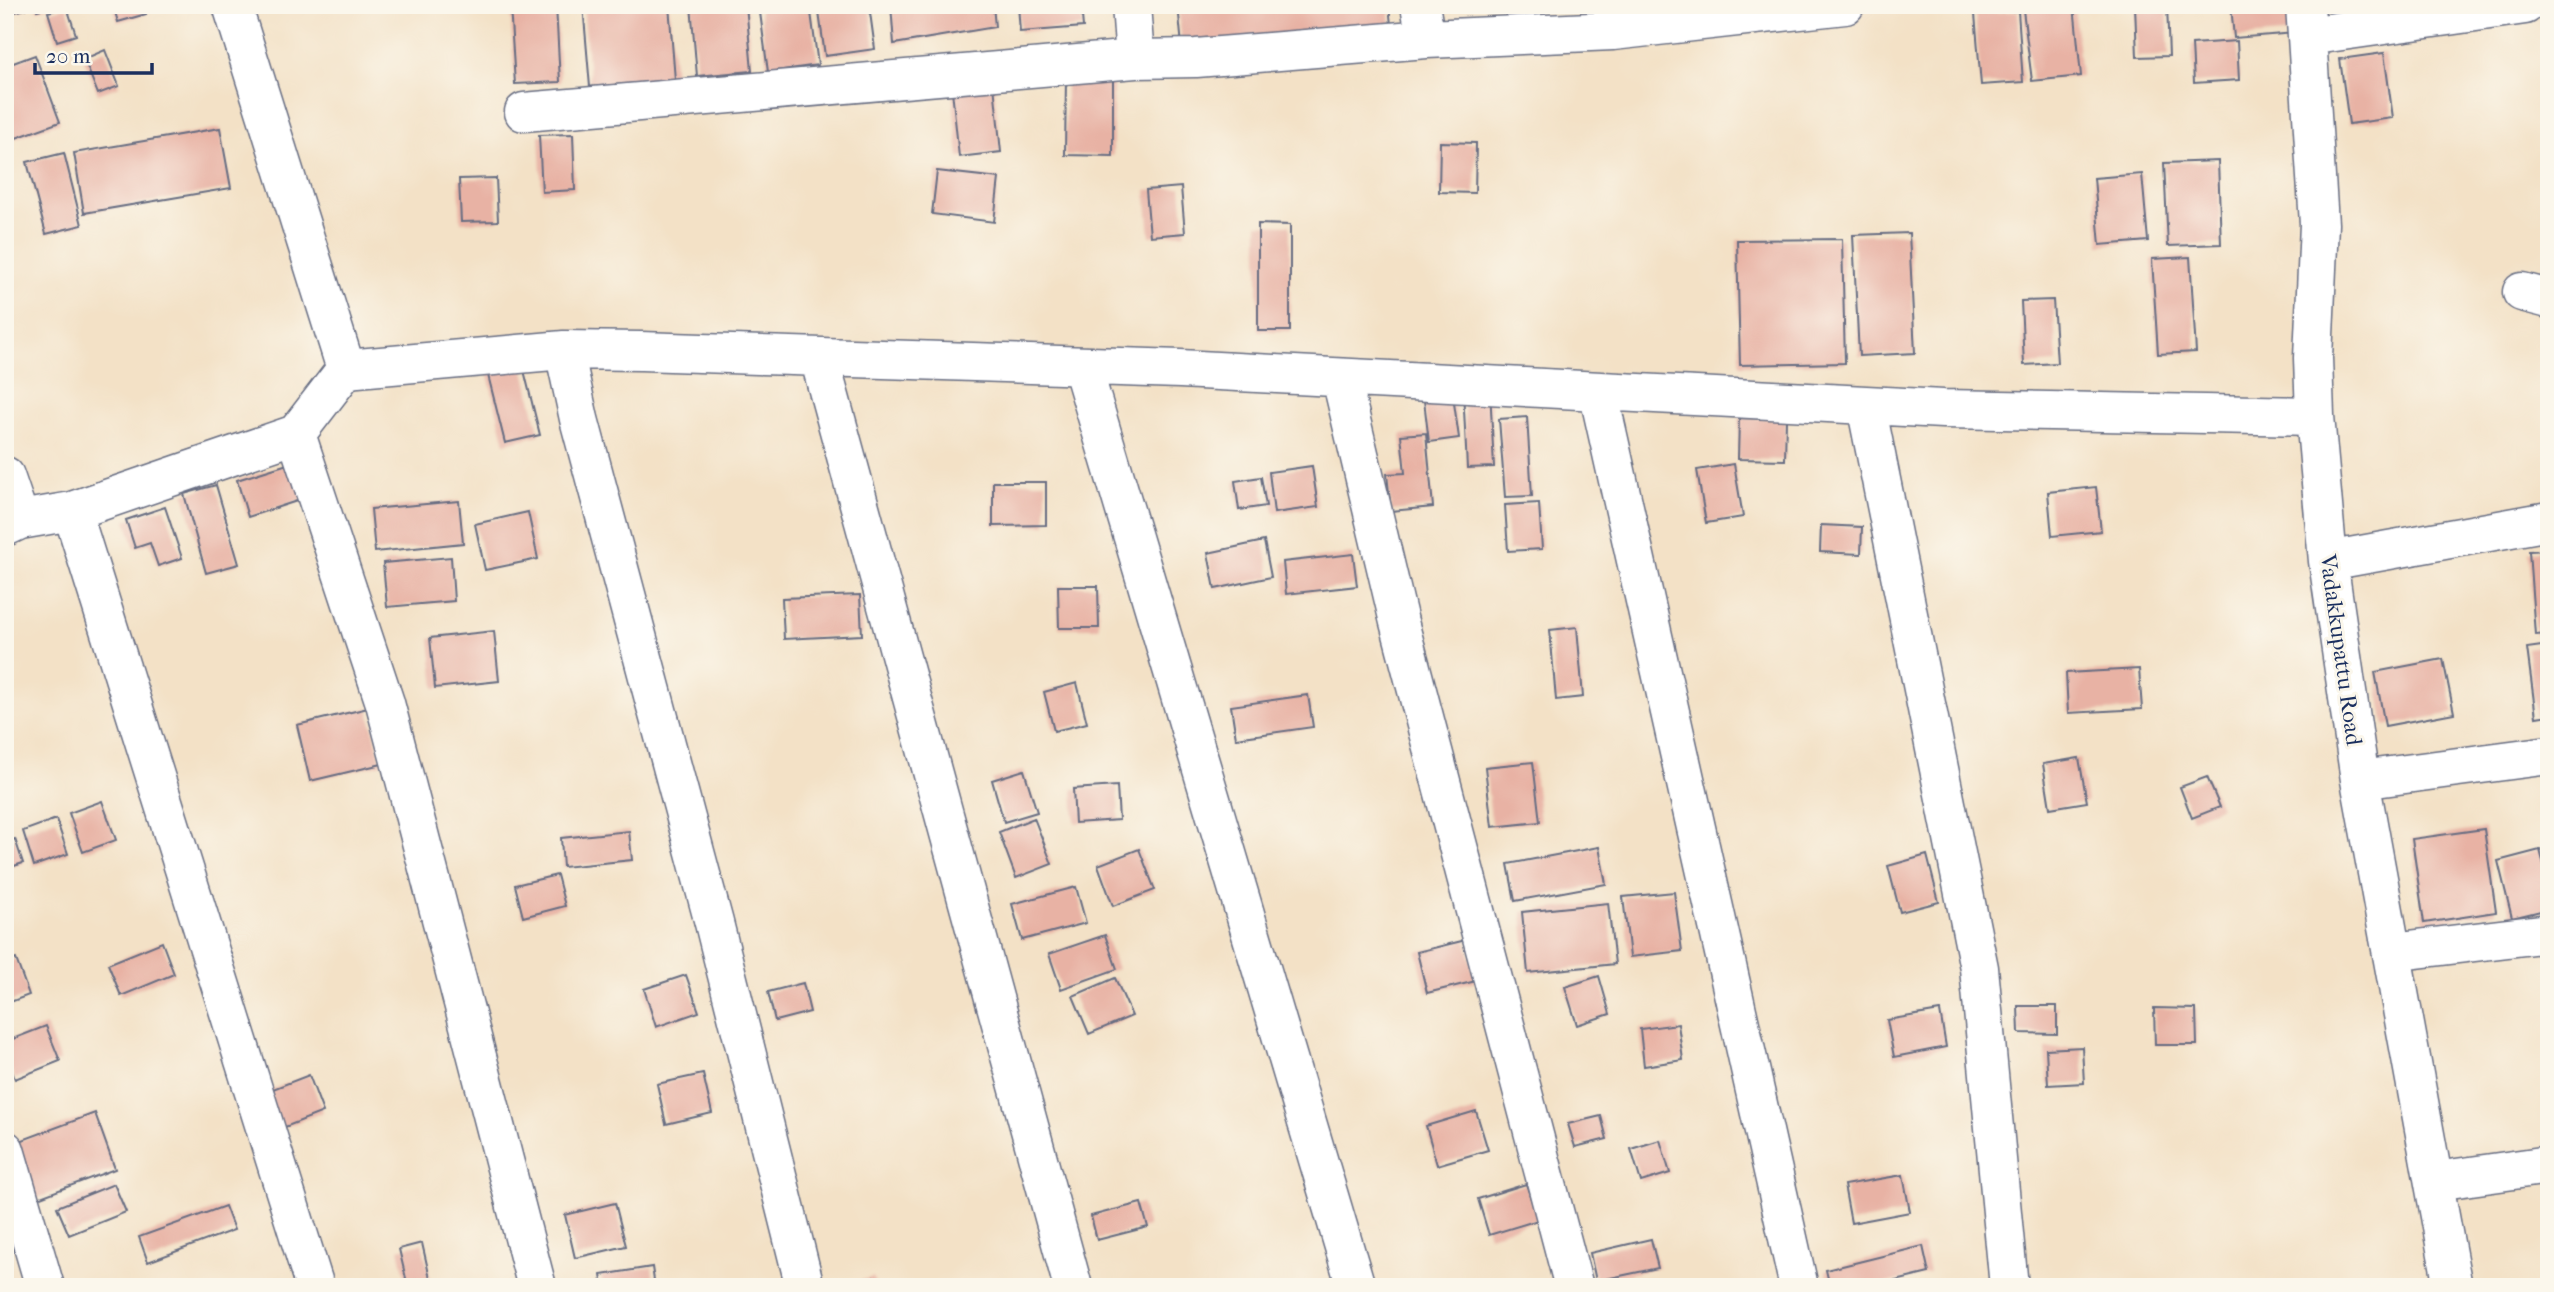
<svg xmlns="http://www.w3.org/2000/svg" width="2554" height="1292" viewBox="0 0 2554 1292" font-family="'IM FELL French Canon',serif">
<rect width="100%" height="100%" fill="#fbf7ec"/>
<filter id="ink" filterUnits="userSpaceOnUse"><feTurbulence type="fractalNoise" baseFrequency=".0143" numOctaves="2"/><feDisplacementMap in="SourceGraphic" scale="14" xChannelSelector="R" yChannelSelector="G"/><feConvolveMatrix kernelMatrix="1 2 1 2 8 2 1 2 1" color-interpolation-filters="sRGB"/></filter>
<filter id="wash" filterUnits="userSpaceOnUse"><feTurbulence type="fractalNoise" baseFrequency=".00686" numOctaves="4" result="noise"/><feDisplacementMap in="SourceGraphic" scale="28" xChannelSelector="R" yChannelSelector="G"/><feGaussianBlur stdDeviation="1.57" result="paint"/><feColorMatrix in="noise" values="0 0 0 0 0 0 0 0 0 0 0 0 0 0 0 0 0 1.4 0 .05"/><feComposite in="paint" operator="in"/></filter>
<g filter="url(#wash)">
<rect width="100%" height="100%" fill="#f3e1c6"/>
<g id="blocks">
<path fill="#e8b2a4" d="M5,5H24L25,9L5,15Z
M35,5H53V6L37,10Z
M113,5H143L146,14L118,22Z
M510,5H556L560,82L515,84Z
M583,5H669L675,80L590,87Z
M691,5H746L752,71L697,76Z
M759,5H810L818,65L768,72Z
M818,5H869L875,49L825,56Z
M891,5H993L995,27L894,44Z
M1018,5H1081L1083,27L1020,32Z
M1178,5H1389L1391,25L1182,46Z
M2074,5L2081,76L2032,81L2023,10Z
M2135,5H2167L2169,56L2137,57Z
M2231,5H2294L2296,33L2234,38Z
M67,7L76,35L57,41L48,12Z
M2018,11L2023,82L1981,85L1975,14Z
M2237,41L2239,80L2194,83L2192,44Z
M105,50L119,86L98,94L84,59Z
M2384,53L2393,118L2349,124L2340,59Z
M35,55L60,122L5,142V66Z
M993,76L1001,152L959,157L951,81Z
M1066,77H1113V156L1065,155Z
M220,128L231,188L84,213L74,153Z
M573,134L575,190L542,192L539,135Z
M1440,142L1476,143L1475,193L1439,192Z
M64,153L82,225L46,234L27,162Z
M2218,161L2221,244L2168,246L2164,163Z
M937,171L999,178L994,222L932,214Z
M2142,174L2148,241L2100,245L2094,178Z
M496,178L498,221L461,222L459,179Z
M1181,187L1185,233L1150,236L1146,190Z
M1258,224L1290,225V331H1258Z
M1909,233L1915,353L1859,356L1853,235Z
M1842,239L1845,363L1740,365L1737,240Z
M2190,257L2196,352L2158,354L2152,259Z
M2053,300L2057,363L2024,365L2021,301Z
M520,354L540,435L505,443L485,363Z
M1452,389L1459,438L1429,442L1423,392Z
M1490,389L1494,467L1467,468L1463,390Z
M1527,417L1532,496L1505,497L1499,419Z
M1739,418L1786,419L1785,460L1738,459Z
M1426,433L1433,507L1391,511L1387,474L1405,473L1401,435Z
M294,462L306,498L248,517L237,480Z
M1734,464L1743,517L1706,523L1697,470Z
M1312,466L1318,507L1274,513L1269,472Z
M1261,477L1266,506L1239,510L1235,481Z
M993,482H1046V525L993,526Z
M216,485L239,564L206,573L184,494Z
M2096,487L2101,531L2052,536L2048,492Z
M459,501L463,543L375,552L371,509Z
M1539,503L1542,549L1508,551L1505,505Z
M165,507L182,558L158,566L150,543L135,548L126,520Z
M528,512L538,559L485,570L475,524Z
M1821,525L1862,527L1861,554L1820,552Z
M1264,541L1271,577L1215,589L1208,553Z
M2549,550V634L2535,635L2529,551Z
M1353,554L1357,586L1286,594L1283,562Z
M451,557L454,601L387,607L383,563Z
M1058,586H1098L1099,628H1059Z
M860,595L862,635L784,639L782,598Z
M1577,627L1583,697L1556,700L1550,630Z
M494,631L499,681L435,688L430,638Z
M2549,645V715L2536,717L2527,648Z
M2443,659L2454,713L2385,726L2375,672Z
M2139,669L2142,709L2068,713L2066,673Z
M1077,683L1087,723L1054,731L1044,692Z
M1308,695L1313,727L1236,738L1231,706Z
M368,708L382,764L310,781L297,725Z
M2079,758L2087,802L2050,808L2043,764Z
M1533,762L1540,822L1492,827L1485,767Z
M1024,770L1037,812L1004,822L992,780Z
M2207,777L2220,807L2192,818L2180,787Z
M1117,786L1119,820L1075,823L1073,789Z
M102,801L116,840L83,852L69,813Z
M1034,818L1052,864L1016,878L999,832Z
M56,819L68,854L34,866L23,831Z
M2484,829L2496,912L2424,923L2412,839Z
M629,831L632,860L563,867L561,838Z
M15,839L23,863L5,869V842Z
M1599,847L1606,884L1515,901L1508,864Z
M1139,849L1155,890L1113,906L1098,865Z
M2540,850L2549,884V909L2512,918L2498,861Z
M1927,855L1939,902L1900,912L1888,866Z
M557,875L565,906L523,917L515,885Z
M1076,887L1086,923L1022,940L1012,904Z
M1674,892L1682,951L1630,957L1623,897Z
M1608,903L1615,964L1528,973L1522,912Z
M1105,935L1117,969L1061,989L1049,954Z
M1466,940L1476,981L1427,993L1417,952Z
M162,942L174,974L121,996L108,964Z
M16,959L29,995L5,1004V963Z
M686,975L699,1012L656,1027L644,989Z
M1599,976L1610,1014L1577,1025L1565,987Z
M1115,978L1132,1016L1089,1034L1073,996Z
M803,983L810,1012L775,1021L768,992Z
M2018,1006H2057V1034L2019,1033Z
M2154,1008L2196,1009L2197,1045H2155Z
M1940,1011L1946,1047L1894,1057L1887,1020Z
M1678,1024L1683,1060L1644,1066L1640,1029Z
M46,1026L60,1061L15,1079L5,1054V1042Z
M2082,1047L2084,1083L2048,1085L2046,1049Z
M703,1074L712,1113L666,1124L657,1084Z
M309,1075L323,1112L280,1129L265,1092Z
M1476,1111L1488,1150L1437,1165L1426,1126Z
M95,1113L115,1169L30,1201L9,1145Z
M1601,1116L1607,1139L1575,1147L1568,1124Z
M1660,1140L1670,1173L1641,1182L1631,1149Z
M1903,1175L1910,1212L1851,1223L1844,1185Z
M114,1184L126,1212L69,1235L57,1207Z
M1526,1184L1538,1220L1489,1235L1478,1199Z
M615,1203L626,1246L575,1258L565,1215Z
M1141,1203L1148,1227L1097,1240L1091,1216Z
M225,1206L234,1230L148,1262L139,1237Z
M1651,1239L1658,1268L1596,1281L1590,1253Z
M422,1243L432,1287H408L399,1249Z
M1923,1246L1929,1273L1871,1287H1830L1826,1270Z
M652,1267L655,1287H603L601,1275Z
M873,1277L876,1287H842V1286Z"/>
</g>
</g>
<g filter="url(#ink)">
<use href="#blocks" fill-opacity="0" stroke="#676d82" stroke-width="2"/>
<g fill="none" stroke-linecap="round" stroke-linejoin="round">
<g stroke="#676d82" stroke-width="41">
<path id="minor" d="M232,5L346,369
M1131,5L1135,59
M1420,5L1426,39
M2305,5L2319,224L2313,358L2315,416L2328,561L2360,780L2453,1287
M2307,36L2525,5
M524,112L1135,59L1196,58L1426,39L1613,31L1845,5
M2522,292L2549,299
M564,350L579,419L714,923L805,1287
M819,357L1073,1287
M1082,366L1356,1287
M1341,378L1399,622L1574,1287
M1598,391L1799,1287
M1866,405L1979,968L2009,1287
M296,434L385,703L537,1287
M5,476L20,520
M72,511L315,1287
M5,527L20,520L72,511L296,434L346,369L564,350L641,351L1180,369L1943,409L2315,416
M2328,561L2549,521
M2360,780L2549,755
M2392,952L2549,933
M5,1150L45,1287
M2435,1181L2549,1165"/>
</g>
<use href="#minor" stroke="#fff" stroke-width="38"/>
</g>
</g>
<g text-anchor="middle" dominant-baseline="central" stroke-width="6" stroke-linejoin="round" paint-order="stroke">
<g font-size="23" fill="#1b2f5e" stroke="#fbf7ec">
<text transform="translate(2341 650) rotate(82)">Vadakkupattu Road</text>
</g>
</g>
<rect width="2554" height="1292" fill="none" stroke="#fbf7ec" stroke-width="28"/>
<path d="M35 63v10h117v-10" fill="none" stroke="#1b2f5e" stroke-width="3.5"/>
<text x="46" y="63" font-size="21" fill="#1b2f5e" stroke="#fbf7ec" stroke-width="5" paint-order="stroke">20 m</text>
</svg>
